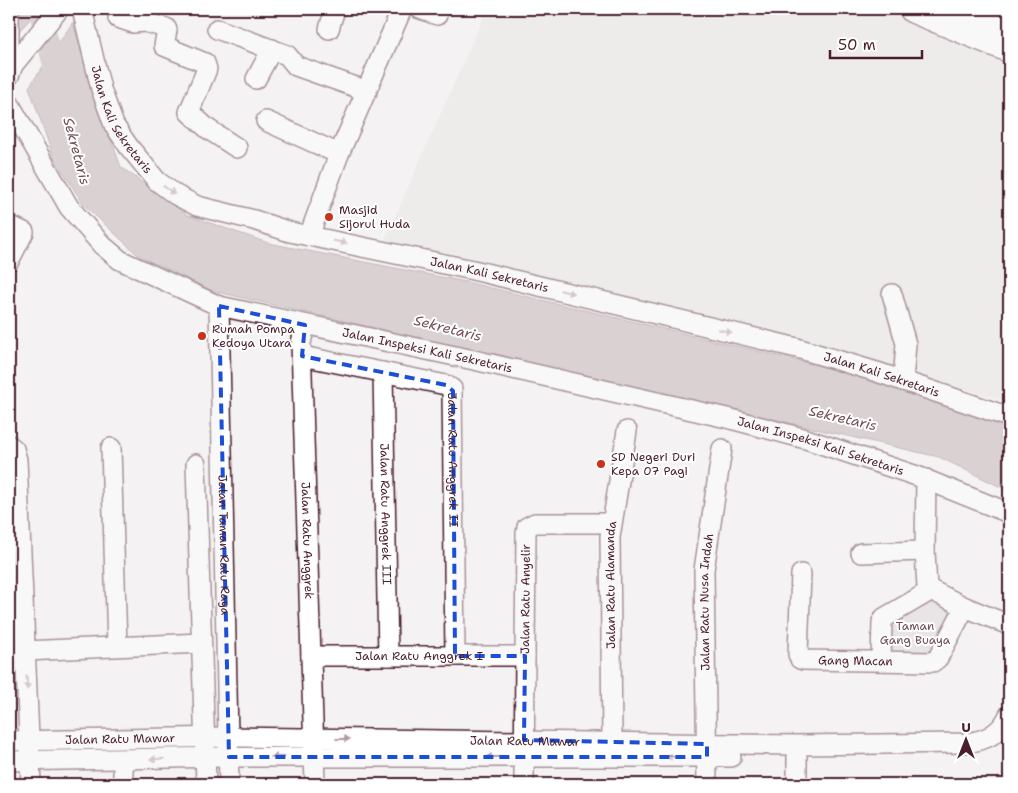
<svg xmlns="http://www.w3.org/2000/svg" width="1018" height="793" viewBox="0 0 1018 793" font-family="'Shantell Sans',sans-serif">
<rect width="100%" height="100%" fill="#f4f2f2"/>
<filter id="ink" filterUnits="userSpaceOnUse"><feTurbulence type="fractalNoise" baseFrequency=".02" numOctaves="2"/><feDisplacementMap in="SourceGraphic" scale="10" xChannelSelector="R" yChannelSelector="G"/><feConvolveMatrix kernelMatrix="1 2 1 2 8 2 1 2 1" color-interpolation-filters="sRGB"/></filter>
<g filter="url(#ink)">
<path fill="#e7e2e3" d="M487,9H904L1009,52V401L797,345L382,246Z"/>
<path fill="#dbd2d5" stroke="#927880" d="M930,598L955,609L931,657L885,658L886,622Z"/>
<path fill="#baa9ae" stroke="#8d727a" d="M13,9H40L12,38Z
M73,22L88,77L121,167L187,215L268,243L466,282L875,379L1009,427V491L939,457L213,291L139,256L84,205L53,156L29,87Z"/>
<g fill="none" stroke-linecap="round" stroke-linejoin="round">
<path stroke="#baa9ae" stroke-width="22" d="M39,9L59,84"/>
<g stroke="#4a1f2b" stroke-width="22">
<g id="minor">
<path d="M9,9V48L13,65"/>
<path id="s1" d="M82,9L101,89L114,125L129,147L157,181L176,195L197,206L254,220L290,232L473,270L797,348L877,372L1009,417"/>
<path d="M121,9L118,18L133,23L145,22L166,28L167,30L164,46L205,63L207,69L189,112L208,129L237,148"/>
<path d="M420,9L437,15"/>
<path d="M217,29L287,55L296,66L367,91"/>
<path d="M329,29L335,9"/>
<path d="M9,76L13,65L59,9"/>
<path d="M256,79L272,49"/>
<path id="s2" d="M9,103L69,207L102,245L120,260L219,306L474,360L731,419L806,439L917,476L1009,513"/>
<path d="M266,121L339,154"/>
<path d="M9,225L24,232L9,261"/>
<path d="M309,236L339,154L402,9"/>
<path d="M892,294L906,344L903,381"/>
<path id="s3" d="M219,306L229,784"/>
<path id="s4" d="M305,325L301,343L315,784"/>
<path id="s5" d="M302,356L446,385L452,389L455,656"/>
<path id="s6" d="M383,372L388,656"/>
<path d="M9,445L14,449L17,460L31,784"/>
<path d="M111,448L117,646"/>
<path d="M196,464L206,784"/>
<path d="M926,479L925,551L927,588L965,607L1009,625"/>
<path d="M861,553L925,551"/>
<path id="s7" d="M801,574L798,654L800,659L803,660L933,662L938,658L965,607"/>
<path d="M25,651L201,643"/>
<path id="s8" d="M311,656H525"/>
<path d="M881,661L882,622L884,618L930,591"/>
<path id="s9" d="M9,741L228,737L797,745L964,743C984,741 1000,735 1009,715"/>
<path id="s10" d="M612,741L610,537L627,431"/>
<path d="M123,760V784"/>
<path d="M9,761L225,757H731"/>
<path id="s11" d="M524,784L526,533L527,527L535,523H611"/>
<path id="s12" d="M707,784L704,570L722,449"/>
<path d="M797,784V756"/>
</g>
</g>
<g stroke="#4a1f2b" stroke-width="31">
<path id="highway" d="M914,9L1009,48
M967,9L1009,25"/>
</g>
<use href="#minor" stroke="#fff" stroke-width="19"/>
<use href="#highway" stroke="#fff" stroke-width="28"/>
</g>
<defs><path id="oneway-solid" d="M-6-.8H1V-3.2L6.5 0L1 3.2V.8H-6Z" transform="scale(1.25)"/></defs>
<g fill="#ae9aa0">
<use href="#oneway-solid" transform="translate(169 190) rotate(36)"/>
<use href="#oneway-solid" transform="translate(340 242) rotate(12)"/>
<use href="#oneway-solid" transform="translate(567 292) rotate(14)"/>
<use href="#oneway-solid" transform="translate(725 331) rotate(14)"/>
<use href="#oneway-solid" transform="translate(27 683) rotate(87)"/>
<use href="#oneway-solid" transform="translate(343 739)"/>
<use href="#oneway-solid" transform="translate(278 757) rotate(-180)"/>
<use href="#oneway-solid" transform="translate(493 757) rotate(180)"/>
<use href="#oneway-solid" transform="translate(673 757) rotate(180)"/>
<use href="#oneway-solid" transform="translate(157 759) rotate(178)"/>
</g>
</g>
<path d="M0 0H1018V793H0ZM219,306L305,325L302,356L446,385L453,391L455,656H525L524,740L707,744V757H229Z" fill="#f4f2f2" fill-opacity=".55" fill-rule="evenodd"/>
<path fill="none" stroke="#1d4ed8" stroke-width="4" stroke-dasharray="10 6" stroke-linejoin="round" d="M219,306L305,325L302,356L446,385L453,391L455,656H525L524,740L707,744V757H229Z"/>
<g fill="#c8321e" stroke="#fff" stroke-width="2">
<circle cx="329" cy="217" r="5"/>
<circle cx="202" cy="336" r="5"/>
<circle cx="601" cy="464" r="5"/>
</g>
<g text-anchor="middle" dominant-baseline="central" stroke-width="4" stroke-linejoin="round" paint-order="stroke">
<g font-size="12" fill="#4a1f2b" stroke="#fff">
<text stroke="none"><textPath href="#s1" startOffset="119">Jalan Kali Sekretaris</textPath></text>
<text stroke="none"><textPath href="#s1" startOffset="539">Jalan Kali Sekretaris</textPath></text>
<text stroke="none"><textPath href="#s2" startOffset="516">Jalan Inspeksi Kali Sekretaris</textPath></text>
<text stroke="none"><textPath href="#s1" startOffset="944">Jalan Kali Sekretaris</textPath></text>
<text stroke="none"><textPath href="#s2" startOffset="921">Jalan Inspeksi Kali Sekretaris</textPath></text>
<text stroke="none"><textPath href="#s5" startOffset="225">Jalan Ratu Anggrek II</textPath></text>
<text stroke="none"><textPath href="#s6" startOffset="142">Jalan Ratu Anggrek III</textPath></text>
<text stroke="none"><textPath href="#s4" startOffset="216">Jalan Ratu Anggrek</textPath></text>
<text stroke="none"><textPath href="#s3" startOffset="239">Jalan Taman Ratu Raya</textPath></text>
<text stroke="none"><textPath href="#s10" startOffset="156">Jalan Ratu Alamanda</textPath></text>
<text stroke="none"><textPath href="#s11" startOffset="185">Jalan Ratu Anyelir</textPath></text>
<text stroke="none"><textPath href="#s12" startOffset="182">Jalan Ratu Nusa Indah</textPath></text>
<text stroke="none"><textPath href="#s8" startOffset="108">Jalan Ratu Anggrek I</textPath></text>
<text stroke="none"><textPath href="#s7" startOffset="141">Gang Macan</textPath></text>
<text stroke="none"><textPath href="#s9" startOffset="111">Jalan Ratu Mawar</textPath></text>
<text stroke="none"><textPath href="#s9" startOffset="516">Jalan Ratu Mawar</textPath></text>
</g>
<g font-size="12" fill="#4a1f2b" stroke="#fff" text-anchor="start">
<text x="339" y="210">Masjid<tspan x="339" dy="14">Sijorul Huda</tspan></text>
<text x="212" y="329">Rumah Pompa<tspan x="212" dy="14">Kedoya Utara</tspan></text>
<text x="611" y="457">SD Negeri Duri<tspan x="611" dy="14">Kepa 07 Pagi</tspan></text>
</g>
<g font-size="12" fill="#6e4c56" stroke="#fff">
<text x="915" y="626">Taman<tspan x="915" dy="14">Gang Buaya</tspan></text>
</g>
<g font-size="14" font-style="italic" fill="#714f59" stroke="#fff">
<text transform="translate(77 151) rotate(75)">Sekretaris</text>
<text transform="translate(448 328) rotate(14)">Sekretaris</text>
<text transform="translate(843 418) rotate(13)">Sekretaris</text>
</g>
</g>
<rect width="1018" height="793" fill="none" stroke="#fff" stroke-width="30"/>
<rect x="15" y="15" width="988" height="763" fill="none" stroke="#4a1f2b" stroke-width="2" filter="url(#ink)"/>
<g transform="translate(966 740)" stroke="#ffffff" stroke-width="4" paint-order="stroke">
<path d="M0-4L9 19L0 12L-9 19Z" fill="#4a1f2b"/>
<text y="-8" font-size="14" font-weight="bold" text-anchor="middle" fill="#4a1f2b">U</text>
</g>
<path d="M830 50v8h92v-8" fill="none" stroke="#4a1f2b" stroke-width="2.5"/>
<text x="838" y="50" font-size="15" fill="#4a1f2b" stroke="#ffffff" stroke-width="4" paint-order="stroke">50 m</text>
</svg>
